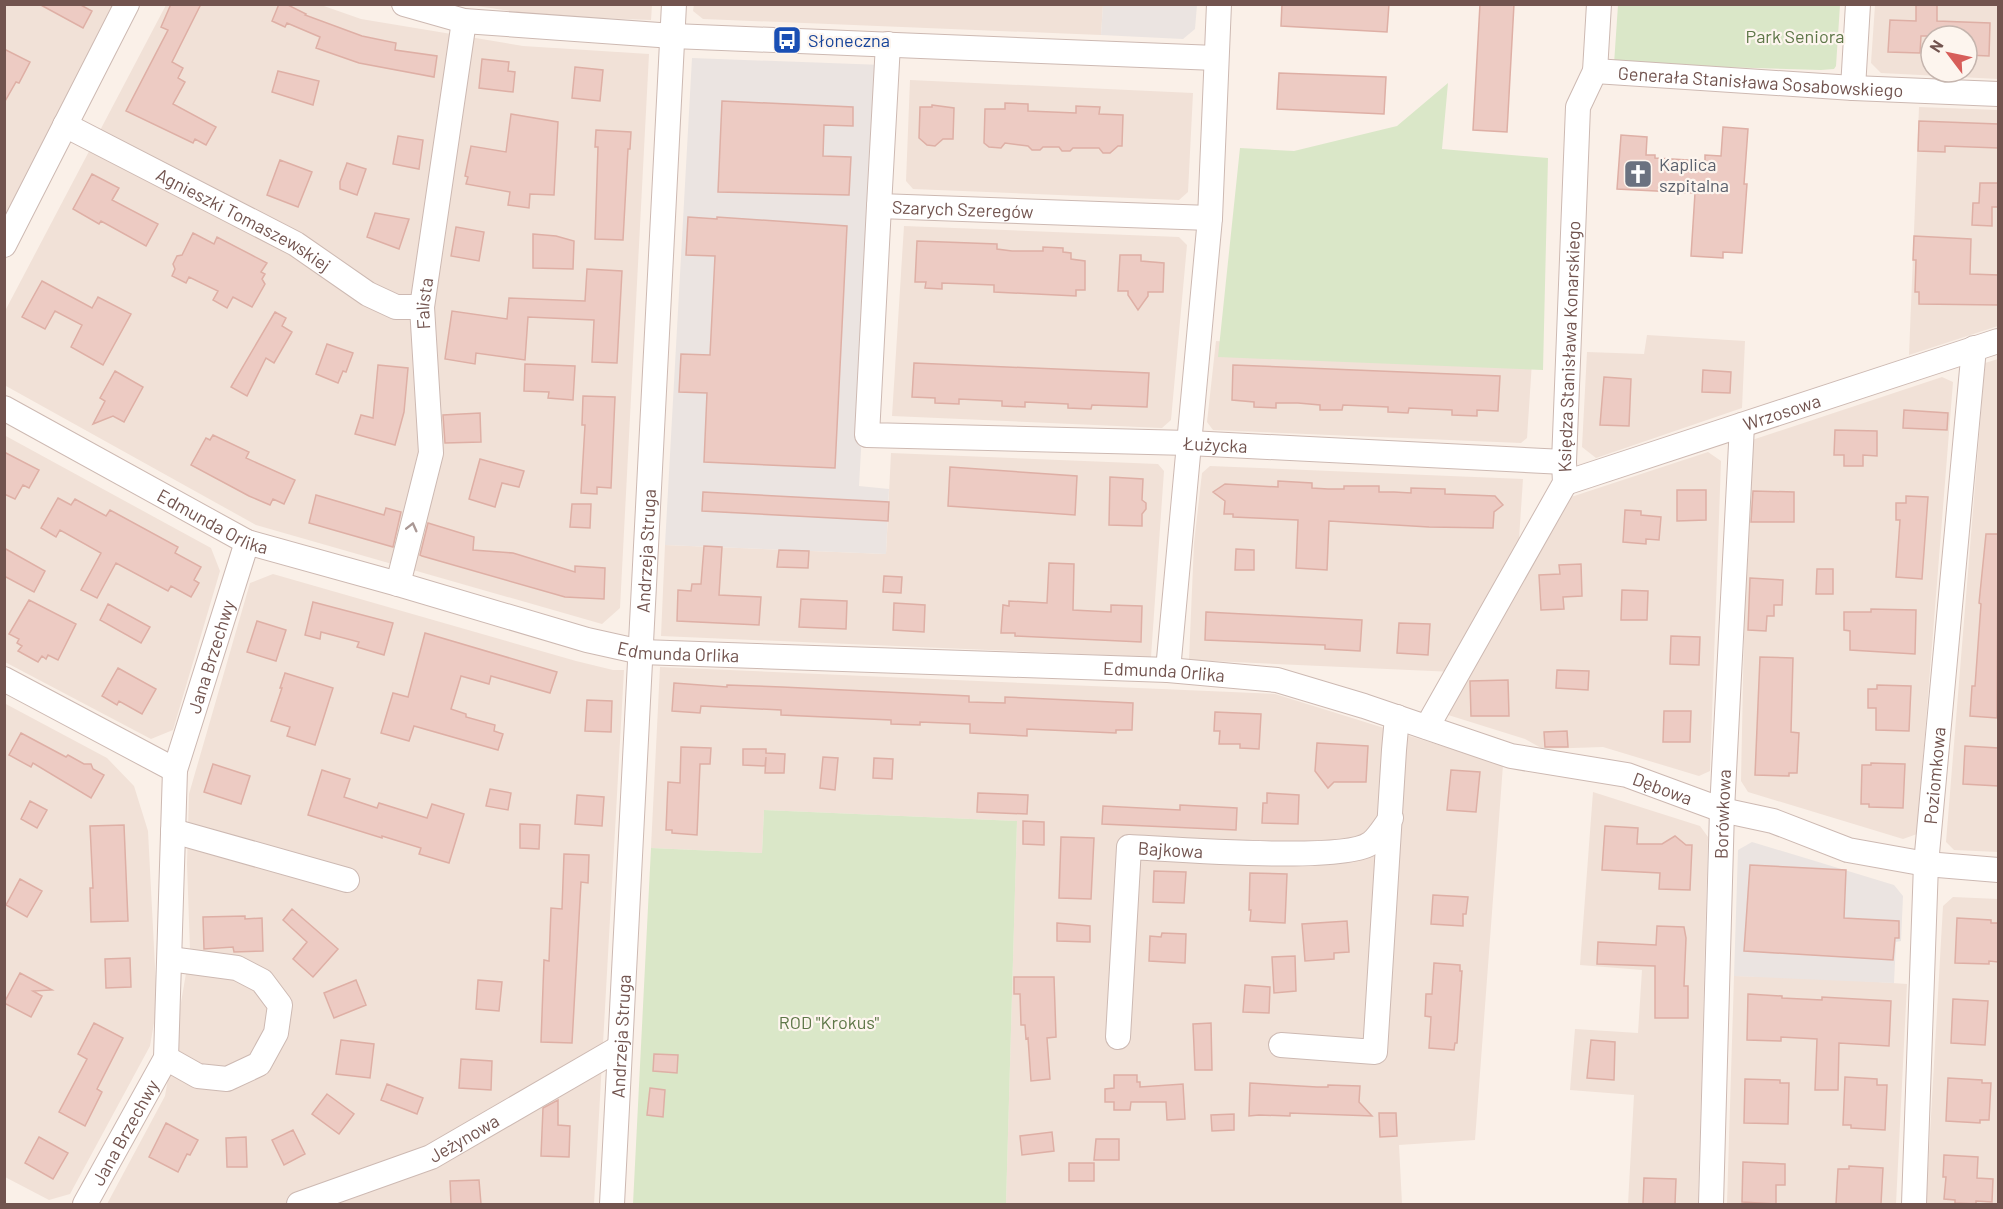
<svg xmlns="http://www.w3.org/2000/svg" width="2003" height="1209" viewBox="0 0 2003 1209" font-family="Barlow,sans-serif">
<rect width="100%" height="100%" fill="#faf0e8"/>
<path fill="#f1e1d7" fill-rule="evenodd" d="M694,4L1103,5L1101,35L703,19L693,11Z
M5,5H115L5,218Z
M166,5H321L361,19L523,46L649,54L620,608L602,624L256,525L6,386L5,381V311Z
M470,5H652L651,20L544,16Z
M1875,5H1998V79L1881,73L1871,63ZM1931,36H1967V72H1931Z
M910,80L1193,93L1188,192L1179,200L913,189L906,181Z
M1919,107L1998,110V326L1909,355Z
M904,226L1179,237L1187,245L1171,420L1162,428L892,416Z
M1647,335L1745,341L1742,408L1596,458L1582,447L1587,352L1644,354Z
M1216,341L1532,362L1527,438L1521,443L1213,430L1207,422Z
M1998,359V852L1954,850L1946,842L1985,363Z
M1942,377L1953,382L1917,834L1903,839L1748,792L1741,781L1747,482L1752,440Z
M4,435L211,548L220,571L173,730L151,739L5,662Z
M1708,452L1721,461L1710,771L1699,776L1603,747L1543,749L1525,739L1445,714L1568,498Z
M891,453L1158,464L1164,471L1151,657L661,636L665,545L886,554Z
M1210,466L1523,479L1518,554L1454,672L1189,660L1194,543L1202,473Z
M273,574L576,661L613,670H624L594,1204H107L165,1096L190,950L187,864L189,794L250,583Z
M660,667L1275,694L1503,765L1475,1140L1399,1145L1402,1204H1006L1017,821L764,810L762,853L651,848Z
M4,703L107,758L134,786L148,831L157,1006L150,1046L70,1194L49,1200L5,1177Z
M1593,792L1700,826L1708,837L1698,1204H1628L1634,1095L1570,1090L1575,1029L1638,1033L1642,970L1580,965Z
M1953,897L1998,899V1204H1926L1943,906Z
M1734,976L1820,978L1907,984L1896,1204H1727Z"/>
<path fill="#ebe4e1" d="M1103,5H1197L1195,29L1183,39L1101,35Z
M692,58L883,65L859,486L889,489L886,554L665,545Z
M1752,842L1894,885L1903,896L1901,941L1896,942L1894,983L1734,976L1738,850Z"/>
<path fill="#dae7c8" d="M1618,5H1840L1836,66L1834,69L1821,70L1614,64Z
M1448,83L1442,149L1548,158L1543,370L1218,357L1240,148L1294,151L1397,126Z
M764,810L1017,821L1006,1204H633L651,848L762,853Z"/>
<path fill="#edcbc3" stroke="#deafa5" stroke-width="1.5" d="M39,4H79L92,11L83,28Z
M171,4H201L172,62L183,68L178,78L185,82L173,104L216,127L206,145L195,139L193,143L126,111L168,30L161,27Z
M279,4H286L306,14L305,15L362,36L396,43L395,50L437,56L434,77L359,63L316,48L320,37L287,23L285,27L272,21Z
M1282,4H1389L1387,32L1281,26Z
M1480,4H1514L1507,132L1473,130Z
M1916,4H1937V21L1990,23L1989,56L1967,55V36H1921L1920,53L1888,52L1890,20L1916,21Z
M4,49L30,62L19,83L16,82L4,103Z
M482,59L509,62L508,71L515,72L513,92L479,88Z
M575,67L603,70L600,101L572,98Z
M278,71L319,81L313,105L272,92Z
M1279,73L1386,77L1384,114L1277,109Z
M722,101L853,107V126L824,125L823,156L851,157L849,195L718,192Z
M1005,103L1028,104V111L1076,113V106L1100,107L1099,114L1123,115L1122,146H1118L1110,153H1103L1099,148H1073L1070,151H1062L1059,147H1043L1040,150H1032L1028,146L1005,143L1001,148L989,147L984,143L985,109H1005Z
M932,105L954,108L953,139H943L935,146L927,145L919,138L920,107H932Z
M511,114L558,122L554,195L530,194L529,208L508,205L510,192L466,184L468,177L465,176L471,146L506,152Z
M1919,121L1998,124V148L1945,146V152L1918,151Z
M1723,127L1748,129L1744,184H1747L1742,253L1723,252V258L1691,256L1695,193L1617,189L1621,135L1647,137L1646,155H1655V158L1705,161V155L1721,156Z
M596,130L631,132L630,149H628L623,240L595,239L598,147H595Z
M398,136L423,140L419,169L393,164Z
M280,160L312,172L298,207L267,195Z
M347,163L366,169L357,195L340,189V182Z
M92,174L119,188L112,200L158,224L146,246L101,221L99,224L73,209Z
M1980,183H1998V207H1992V226L1972,225L1973,203H1979Z
M375,213L409,219L399,249L367,237Z
M688,217L717,219V217L847,226L835,468L704,462L707,393L679,392L681,354L710,355L715,256L686,255Z
M456,227L484,232L479,261L451,256Z
M193,233L214,244L217,237L267,263L261,272L265,274L262,279L265,284L252,307L233,297L227,308L213,300L218,291L189,277L186,283L172,276L175,269L173,264L177,256L182,255Z
M533,234L556,236L574,241L573,269L533,268Z
M1914,236L1971,239L1970,274L1998,275V305L1919,304V292H1915L1916,260H1913Z
M917,241L997,244V249L1012,251H1043V247L1063,248V252L1071,253V259L1085,261V290H1076V296L994,292V285L942,283V289L925,288L926,282H915Z
M1120,255H1141V261L1164,263L1163,292H1148V296L1138,310L1128,295V291H1118Z
M587,269L622,271L617,363L592,362L594,320L528,317L525,360L476,353L475,364L445,359L452,311L507,319L509,298L585,301Z
M42,281L92,308L98,297L131,314L103,365L71,347L82,325L55,311L45,329L22,317Z
M275,312L286,318L282,326L292,332L274,363L266,358L247,396L231,387Z
M327,344L353,353L346,372L343,371L338,383L316,374Z
M914,363L1149,373L1147,407L1092,405L1091,409L1068,408V404L1025,402V407L1002,406V401L959,399V404L935,403V398L912,397Z
M525,364L575,366L573,400L548,398L549,392L524,391Z
M378,365L408,368L404,412L395,445L355,434L361,415L373,418Z
M1233,365L1500,376L1498,411L1477,410V416L1452,415V410L1409,408L1408,413L1388,412V407L1343,405L1342,410H1320V405L1298,403H1276V408L1254,407V402L1232,400Z
M1703,370L1731,372L1730,393L1702,392Z
M115,371L143,387L124,422L113,416L93,424L105,401L100,398Z
M1604,377L1631,379L1629,426L1600,425Z
M583,396L615,397L611,488L597,487V494L581,493L585,425H582Z
M1904,410L1948,413L1947,430L1903,428Z
M480,413L481,442L445,443L443,415Z
M1835,430L1877,431V456L1863,455V466H1844V455H1834Z
M213,435L249,452L246,458L295,480L284,504L273,499L270,505L249,496L191,465L206,438L210,440Z
M4,452L39,470L29,488L23,485L15,499L4,494Z
M480,459L524,471L519,487L502,483L495,507L469,499Z
M950,467L1077,476L1075,515L948,506Z
M1110,477L1143,479L1142,500L1146,503V509L1142,514V526L1109,525Z
M1278,481L1312,483V488L1328,489H1344V486H1379V492H1394L1411,493V488L1445,489V494L1495,496L1503,505L1494,512L1493,528L1429,527L1329,521L1327,570L1296,568L1298,520L1233,517V514H1224L1225,501L1213,492L1225,484L1278,487Z
M1677,490H1706V520L1677,521Z
M1753,491L1794,492V522H1751Z
M703,492L889,502L888,521L702,511Z
M316,495L384,515L386,508L401,512L393,547L309,523Z
M1906,496L1928,497L1922,579L1896,577L1900,520H1896V503H1906Z
M58,498L71,505L75,499L106,516L110,510L178,547L175,553L201,567L194,580L199,583L191,597L171,586L168,591L116,563L97,598L81,590L101,553L60,530L56,537L41,528Z
M572,504H591L590,528L570,527Z
M1625,510L1641,511V515L1661,517L1659,540L1646,539V544L1623,542Z
M428,523L474,537L473,550L513,553L575,572V566L605,568L604,599L565,597L422,556L420,555Z
M1986,534H1998L1997,718L1970,716L1972,686H1975L1981,604L1979,603Z
M704,546L722,547L719,595L761,597L759,625L677,621L678,590L691,591L692,584H701Z
M4,548L45,571L34,592L4,576Z
M1236,549L1254,550V570H1235Z
M779,550L809,551L808,568L777,567Z
M1049,563L1074,564L1073,610L1111,612V605L1142,606L1141,642L1015,636V633H1001L1003,605L1009,606V601L1047,603Z
M1581,564L1582,596L1563,597L1564,609L1541,610L1539,575L1560,574L1559,565Z
M1817,569H1833V594H1816Z
M884,576L902,577L901,593L883,592Z
M1750,578L1783,580L1782,605H1774V616H1767L1766,631L1748,630Z
M1622,590L1648,591L1647,620H1621Z
M801,599L847,601L846,629L799,627Z
M29,600L76,624L58,660L48,655L46,659L42,656L38,662L18,651L22,646L17,643L19,639L9,634Z
M313,602L393,623L384,655L357,647L359,642L321,632L320,639L305,635Z
M894,603L925,605L924,632L893,630Z
M108,604L150,627L141,643L100,620Z
M1871,609L1916,610L1915,654L1850,650V631L1844,630V612H1871Z
M1206,612L1362,620L1360,651L1325,649V645L1205,640Z
M257,621L286,630L276,661L247,652Z
M1399,623L1430,624L1428,655L1397,653Z
M425,633L557,672L550,693L491,676L489,684L461,676L451,709L466,714V717L495,725L494,731L503,734L498,750L414,726L409,741L381,733L393,693L408,697Z
M1671,636L1700,637L1699,665L1670,664Z
M1760,657L1793,658L1791,732L1799,733L1797,773H1789V776L1755,775Z
M118,668L156,689L142,714L119,701L117,705L102,696Z
M1557,670L1589,671L1588,690L1556,688Z
M285,673L333,688L315,745L287,736L290,727L271,721L282,688H280Z
M1508,680L1509,716H1471L1470,681Z
M674,683L727,687V685L782,687L969,696V702L1005,703V697L1133,703L1132,730H1116V733L1027,729V736L970,733V724L920,722V725L891,724V720L781,715V710L701,706L700,713L672,711Z
M1877,685L1911,686L1909,731L1876,730V708H1868V689H1877Z
M587,700L612,701L611,732L585,731Z
M1664,711H1691L1690,742H1663Z
M1215,712L1261,714L1259,749L1240,748V744H1219L1220,731H1214Z
M1567,731L1568,747H1545L1544,732Z
M21,733L66,757L68,755L84,764H91L93,769L104,775L91,798L33,763L31,767L9,755Z
M1317,743L1368,746L1366,782H1334L1328,788L1315,771Z
M1965,746L1998,748V786L1963,784Z
M681,747L711,748L710,764H700L697,835L672,833V830H666L668,782L680,783Z
M743,749H766V753L785,754L784,773H765L766,757L765,766L743,765Z
M823,757L838,758L835,790L820,788Z
M874,758L893,759L892,779L873,778Z
M1871,763L1905,764L1903,808L1869,807V804H1861L1862,765H1871Z
M213,764L250,776L241,804L204,792Z
M322,770L350,779L344,797L377,808L379,803L427,818L432,804L464,814L449,863L419,854L421,848L382,836V838L308,815Z
M1451,770L1480,772L1476,812L1447,810Z
M490,789L511,793L508,810L486,806Z
M978,793L1028,795L1027,814L977,812Z
M1267,793L1299,795L1298,824L1262,823L1263,803H1267Z
M577,795L604,797L602,826L575,824Z
M30,801L47,810L37,828L21,819Z
M1180,805L1237,808L1236,830L1102,824L1103,806L1180,810Z
M1023,821L1044,822V845L1023,844Z
M520,824L540,825L539,849L520,848Z
M124,825L128,921L91,922L90,888H93L90,826Z
M1605,826L1638,828L1637,844H1662L1675,836L1686,845H1692L1690,890L1659,889L1660,873L1602,870Z
M1061,837L1094,838L1091,899L1059,898Z
M564,854L589,855L588,883L581,882L572,1043L541,1042L544,960L549,961L551,908L562,909Z
M1750,865L1846,870L1844,918L1899,921V938H1895L1893,960L1744,951Z
M1154,871L1186,872L1184,903L1153,902Z
M1250,873L1287,874L1285,923L1250,921L1251,910H1249Z
M20,879L42,891L27,917L6,905Z
M1433,895L1468,897L1466,914H1463V926L1431,924Z
M292,909L338,949L313,977L293,959L307,942L283,920Z
M245,916V919L262,918L263,951L234,952L233,947L204,949L203,917Z
M1957,918L1991,920V923H1998V962L1989,961V964L1955,963Z
M1347,921L1349,952L1334,953V959L1305,961L1302,924Z
M1057,923L1090,926V942L1057,941Z
M1657,926L1684,927L1686,938L1684,986H1688V1018H1655V966L1597,964L1598,942L1656,945Z
M1162,933L1186,934L1185,963L1149,961L1150,936L1161,937Z
M1295,956L1296,991L1274,993L1272,957Z
M130,958L131,987L106,988L105,959Z
M1434,963L1460,965V971H1462L1457,1043H1455L1454,1050L1429,1048L1431,1017L1425,1016L1426,994H1432Z
M20,973L52,990L33,991L42,996L31,1017L4,1003Z
M1014,977H1054L1056,1037L1047,1038L1050,1079L1031,1081L1028,1038L1026,1039L1025,1025H1021L1020,994H1014Z
M356,980L366,1005L334,1018L324,993Z
M478,980L502,982L499,1011L476,1009Z
M1245,985L1270,987L1269,1013L1243,1012Z
M1748,994L1782,996V998L1822,1000V997L1891,1001L1889,1046L1839,1043L1838,1090H1815L1817,1039L1781,1037V1041L1747,1040Z
M1953,999L1988,1001L1985,1045L1951,1043Z
M94,1023L123,1038L97,1089L102,1092L85,1126L59,1112L87,1059L78,1054Z
M1211,1023L1212,1070H1195L1193,1024Z
M341,1040L374,1044L370,1078L336,1074Z
M1591,1040L1615,1042L1614,1080L1587,1078Z
M654,1054L678,1055L677,1073L653,1071Z
M461,1059L492,1061L491,1090L459,1088Z
M1114,1075H1137V1082H1140V1087L1183,1084L1185,1119L1167,1120L1166,1102H1131L1130,1110H1114V1102H1105V1089L1114,1088Z
M1845,1077L1877,1079V1085H1887L1885,1130L1851,1128V1125H1843Z
M1948,1078L1982,1080V1083H1991L1989,1120H1980V1123L1946,1121Z
M1745,1079L1780,1080V1083H1789L1788,1124L1744,1123Z
M1250,1083L1317,1087H1328V1085L1360,1086L1359,1102L1372,1116L1290,1113V1116L1259,1115L1249,1116Z
M387,1084L423,1098L417,1114L381,1100Z
M650,1088L665,1090L663,1117L647,1115Z
M327,1094L354,1114L339,1134L312,1114Z
M558,1100V1125L570,1126L569,1157L541,1156L543,1108Z
M1379,1113H1396L1397,1136L1380,1137Z
M1234,1114V1130L1212,1131L1211,1115Z
M166,1123L198,1140L190,1155L187,1154L178,1172L149,1157Z
M293,1130L305,1154L284,1165L272,1140Z
M1052,1132L1054,1151L1022,1155L1020,1136Z
M39,1137L68,1153L53,1179L25,1163Z
M246,1137L247,1167H227L226,1138Z
M1096,1139H1119V1160H1094Z
M1944,1155L1978,1157L1977,1178L1993,1179L1992,1202L1976,1201V1204L1955,1203V1200L1944,1199L1946,1177H1943Z
M1743,1162L1785,1164V1185H1776V1204L1742,1202Z
M1069,1163H1094V1181H1069Z
M1849,1166L1883,1168L1881,1204H1836L1838,1169H1849Z
M1644,1178L1676,1179L1675,1204H1643Z
M479,1180L481,1204H451L450,1181Z"/>
<g fill="none" stroke-linecap="round" stroke-linejoin="round">
<g stroke="#cdb9b2" stroke-width="26">
<g id="street">
<path d="M404,4L464,21L673,36L1216,58"/>
<path id="s1" d="M888,44L879,206L1210,218"/>
<path id="s2" d="M1595,71L1853,88L1998,94"/>
<path d="M1853,88L1858,4"/>
<path id="s3" d="M65,125L296,244L368,294L396,307H422"/>
<path id="s4" d="M879,206L867,435L1189,443L1564,462"/>
<path d="M4,245L127,4"/>
<path id="s5" d="M4,408L247,542L398,584L587,640L641,652L1168,670L1277,680L1364,706L1511,756L1627,775L1722,810L1773,821L1848,850L1926,864L1998,870"/>
<path id="s6" d="M1565,483L1998,341"/>
<path id="s7" d="M398,584L431,453L422,307L464,21"/>
<path d="M1168,670L1210,218L1219,4"/>
<path d="M4,679L175,770"/>
<path id="s8" d="M1427,727L1565,483L1564,462L1578,107L1595,71L1599,4"/>
<path d="M173,831L347,880"/>
<path id="s9" d="M1118,1037L1129,847C1170,849 1345,863 1371,843C1378,838 1385,826 1391,818"/>
<path d="M1281,1045L1375,1052L1394,750L1397,717"/>
<path d="M166,1058L198,1076L227,1079L259,1064L276,1033L280,1005L262,981L237,968L170,959"/>
<path id="s10" d="M85,1204L166,1058L175,770L247,542"/>
<path id="s11" d="M299,1204L431,1157L619,1048"/>
<path id="s12" d="M612,1204L674,4"/>
<path id="s13" d="M1711,1204L1722,810L1742,425"/>
<path id="s14" d="M1914,1204L1926,864L1974,348"/>
</g>
</g>
<use href="#street" stroke="#fff" stroke-width="24"/>
</g>
<defs><path id="oneway-chevron" d="M-2-3.5L2.5 0L-2 3.5" fill="none" stroke-width="1.6" stroke-linecap="round" stroke-linejoin="round" transform="scale(1.5)"/></defs>
<use stroke="#aa9895" href="#oneway-chevron" transform="translate(412 527) rotate(-76)"/>
<defs>
<g id="bus-square" transform="scale(1.5)"><rect x="-9" y="-9" width="18" height="18" rx="4" fill="#1a4fb4" stroke="#fdf5ee"/><path d="M-5-6H5V4H4V6H2V4H-2V6H-4V4H-5ZM-3.5-4V0h7V-4ZM-3.5 1.2v1.5H-2V1.2ZM2 1.2v1.5H3.5V1.2Z" fill="#fff"/></g>
<g id="church-square" transform="scale(1.5)"><rect x="-9" y="-9" width="18" height="18" rx="4" fill="#6b7280" stroke="#fdf5ee"/><path d="M-1.2-6h2.4v3.5h3.3v2.4h-3.3V6h-2.4V-.1h-3.3v-2.4h3.3Z" fill="#fff"/></g>
</defs>
<g fill-rule="evenodd">
<use href="#bus-square" x="787" y="40"/>
<use href="#church-square" x="1638" y="174"/>
</g>
<g text-anchor="middle" dominant-baseline="central" stroke-width="4.5" stroke-linejoin="round" paint-order="stroke">
<g font-size="18" fill="#5e7748" stroke="#fdf5ee">
<text x="1795" y="36">Park Seniora</text>
<text x="829" y="1022">ROD "Krokus"</text>
</g>
<g font-size="18" fill="#164399" stroke="#fdf5ee" text-anchor="start">
<text x="808" y="40">Słoneczna</text>
</g>
<g font-size="18" fill="#72544f" stroke="#fdf5ee">
<text stroke="none"><textPath href="#s2" startOffset="166">Generała Stanisława Sosabowskiego</textPath></text>
<text stroke="none"><textPath href="#s1" startOffset="246">Szarych Szeregów</textPath></text>
<text stroke="none"><textPath href="#s3" startOffset="202">Agnieszki Tomaszewskiej</textPath></text>
<text stroke="none"><textPath href="#s7" startOffset="285">Falista</textPath></text>
<text stroke="none"><textPath href="#s8" startOffset="417">Księdza Stanisława Konarskiego</textPath></text>
<text stroke="none"><textPath href="#s6" startOffset="228">Wrzosowa</textPath></text>
<text stroke="none"><textPath href="#s4" startOffset="578">Łużycka</textPath></text>
<text stroke="none"><textPath href="#s5" startOffset="238">Edmunda Orlika</textPath></text>
<text stroke="none"><textPath href="#s12" startOffset="654">Andrzeja Struga</textPath></text>
<text stroke="none"><textPath href="#s5" startOffset="724">Edmunda Orlika</textPath></text>
<text stroke="none"><textPath href="#s10" startOffset="574">Jana Brzechwy</textPath></text>
<text stroke="none"><textPath href="#s5" startOffset="1210">Edmunda Orlika</textPath></text>
<text stroke="none"><textPath href="#s14" startOffset="429">Poziomkowa</textPath></text>
<text stroke="none"><textPath href="#s5" startOffset="1725">Dębowa</textPath></text>
<text stroke="none"><textPath href="#s13" startOffset="390">Borówkowa</textPath></text>
<text stroke="none"><textPath href="#s9" startOffset="232">Bajkowa</textPath></text>
<text stroke="none"><textPath href="#s12" startOffset="168">Andrzeja Struga</textPath></text>
<text stroke="none"><textPath href="#s10" startOffset="82">Jana Brzechwy</textPath></text>
<text stroke="none"><textPath href="#s11" startOffset="178">Jeżynowa</textPath></text>
</g>
<g font-size="18" fill="#5b616d" stroke="#fdf5ee" text-anchor="start">
<text x="1659" y="164">Kaplica<tspan x="1659" dy="21">szpitalna</tspan></text>
</g>
</g>
<rect width="2003" height="1209" fill="none" stroke="#72544f" stroke-width="12"/>
<g transform="translate(1949 54) rotate(302)"><circle r="28" fill="#fdf5ee" stroke="#c5b5ae" stroke-width="1.5"/>
<path d="M0-4.5L10 22L0 15L-10 22Z" fill="#d75e5a"/>
<text y="-9" font-size="16" font-weight="bold" text-anchor="middle" fill="#72544f">N</text>
</g>
</svg>
